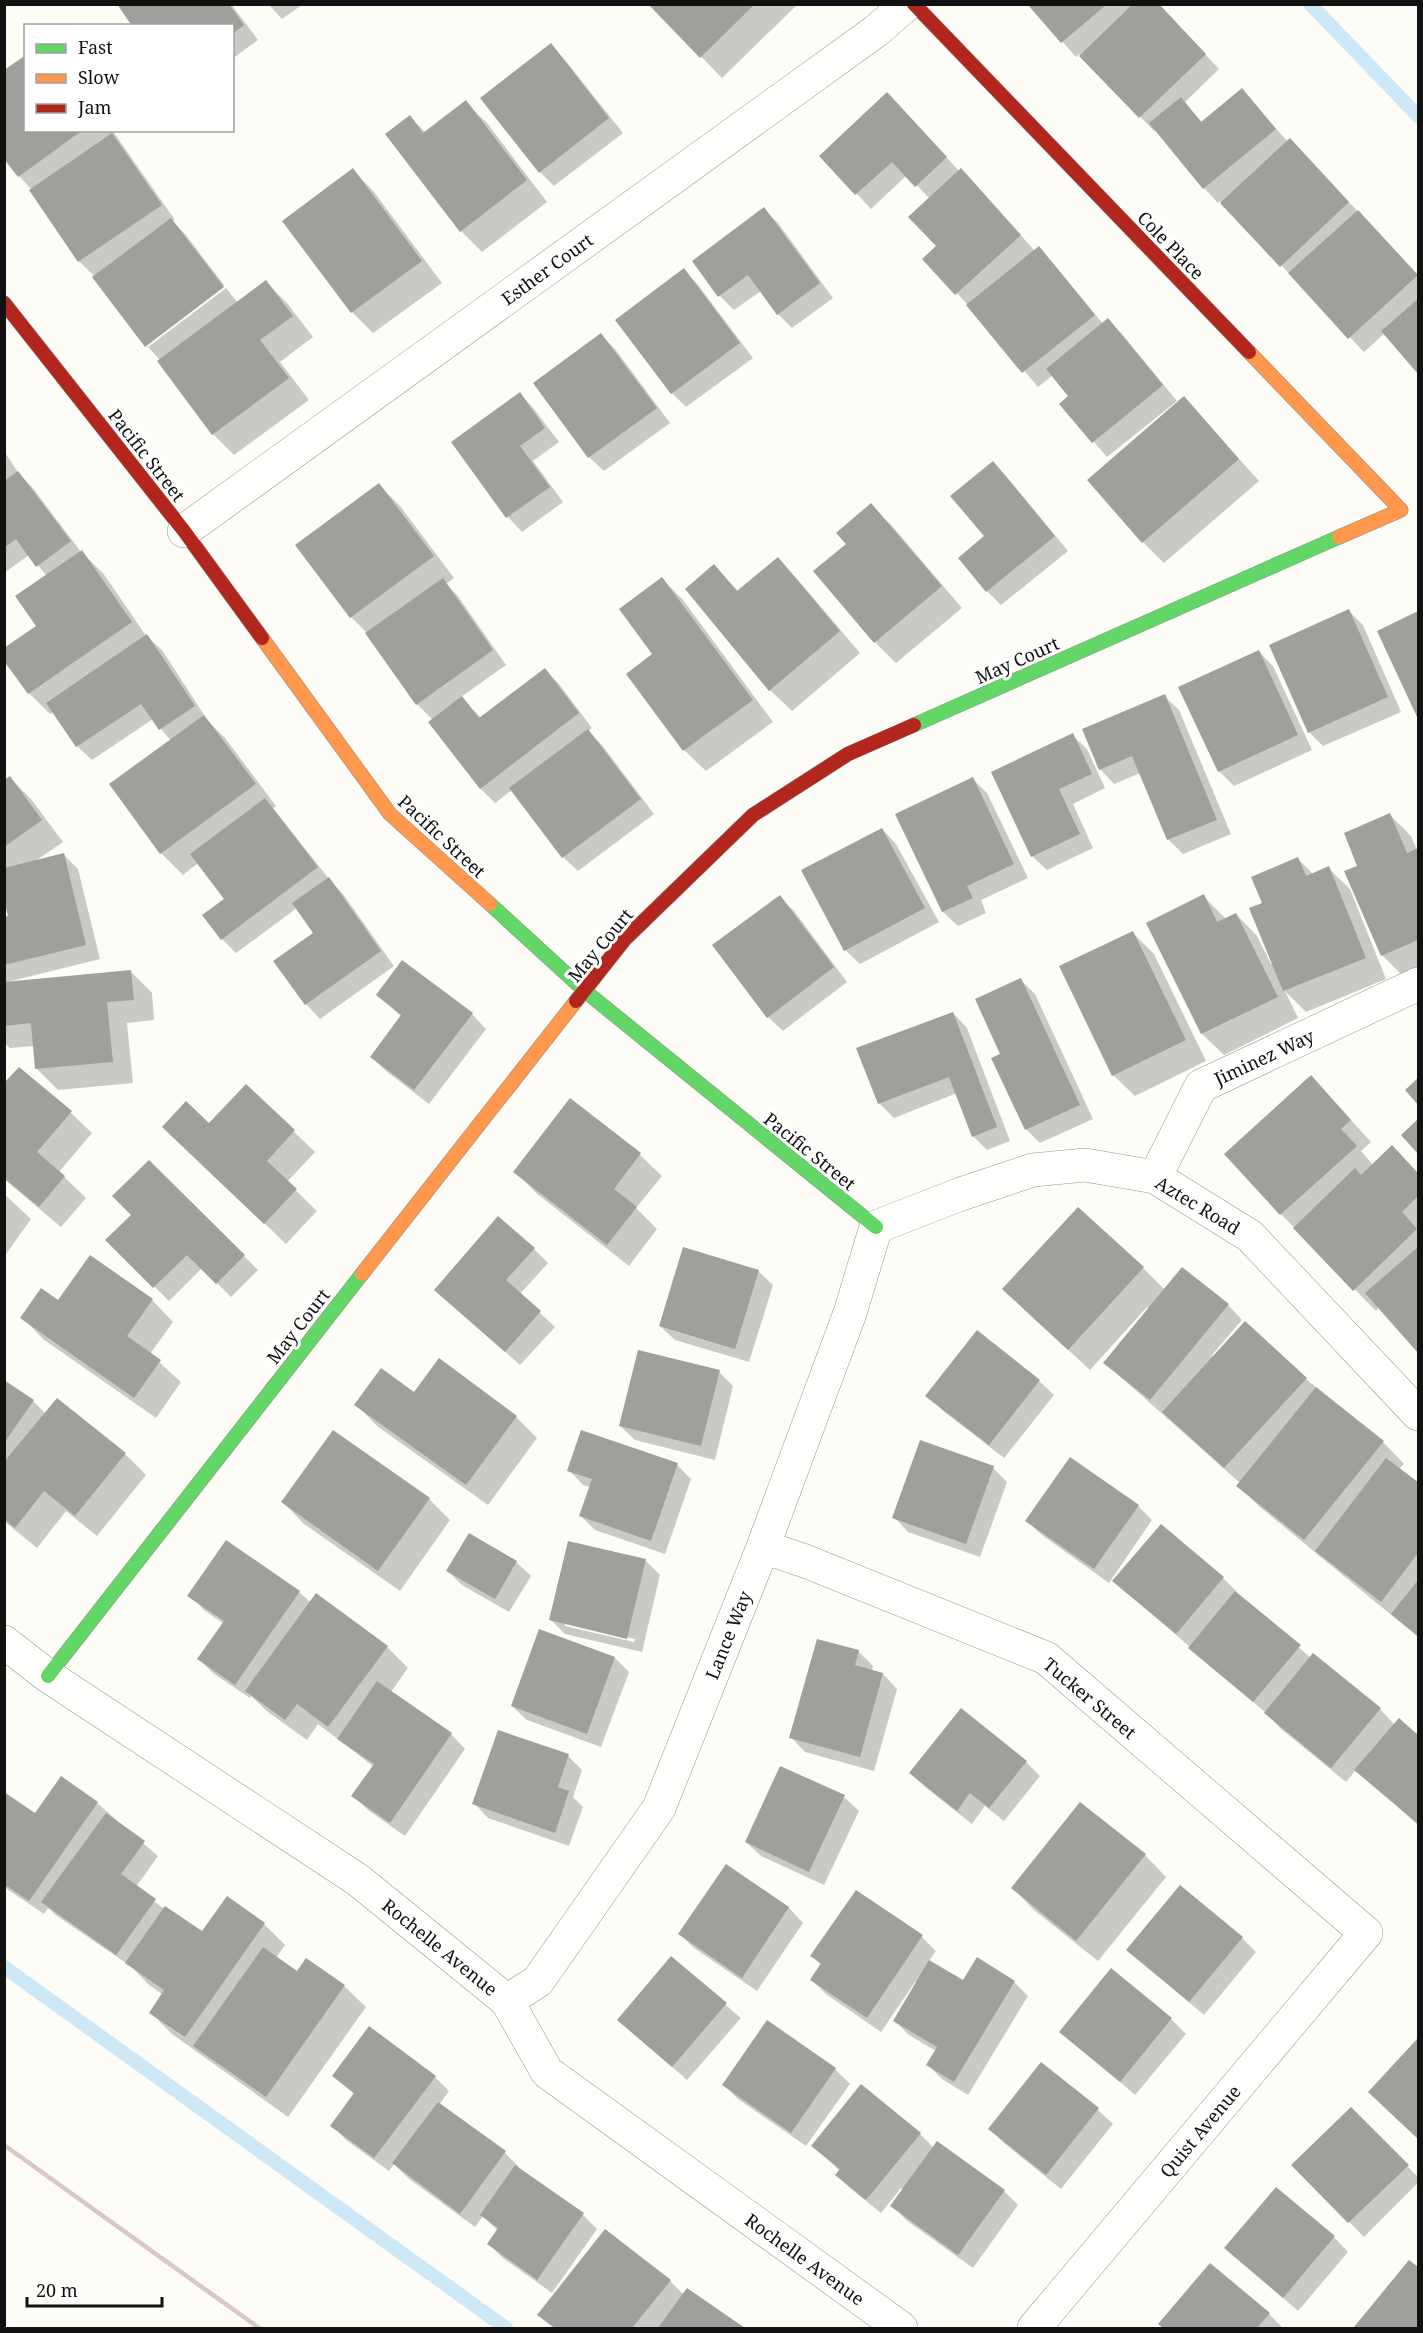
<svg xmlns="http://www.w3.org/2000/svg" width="1423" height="2333" viewBox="0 0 1423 2333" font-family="'Noto Serif',serif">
<rect width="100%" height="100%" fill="#fdfcf7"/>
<path fill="#0003" fill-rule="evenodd" d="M119,4H231L258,40L232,59V26Z
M268,4H303L282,19Z
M650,4H798L722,78Z
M1029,4H1158L1219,69L1184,103L1203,123L1242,90L1288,142L1304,154L1418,276V371L1385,333L1364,352L1220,201L1218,203L1204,188L1156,130L1154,131L1079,54L1076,57Z
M551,45L565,60L623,133L554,186L540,172Z
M465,102L487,123L547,202L482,252L461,231L410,117L426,133Z
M901,109L960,172L975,185L1035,251L1038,248L1053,263L1103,324L1108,320L1122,334L1177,401L1107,457L1061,404L1071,396L1053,375L1038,387L971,308L924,259L938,246L930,199L907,175L871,209L821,156Z
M26,130H112L175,220L172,221L185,234L224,285L146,344L95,277L79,261L32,190L19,176Z
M353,170L374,192L442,283L373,333L352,312Z
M764,209L778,223L833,298L792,328L778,314L761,291L734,310L720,296L694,261Z
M684,270L698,285L753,358L686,407L672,393Z
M266,282L287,303L313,337L280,362L309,400L234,455L213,434L160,360L148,347L226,288L238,303Z
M601,335L615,349L670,423L604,471L589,457L535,383Z
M520,394L534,409L559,442L533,461L563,502L522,532L508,517L453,443Z
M1184,398L1259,481L1164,563L1143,542Z
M4,451L19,474L32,487L81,552L103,573L147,637L162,650L208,721L225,738L276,806L273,808L329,879L343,894L394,966L320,1019L306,1004L315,934L297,908L236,953L222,939L226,899L198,863L183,875L161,853L111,785L171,741L153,719L92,760L77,746L54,712L50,714L29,693L47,576L29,555L4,573Z
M993,463L1007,477L1068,551L1001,605L987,591L986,537Z
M379,485L400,506L454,578L446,584L457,595L506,665L461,697L481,718L545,670L559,684L592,728L588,731L602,745L654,814L578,871L563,857L512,790L495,803L481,789L430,722L433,720L417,704L367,633L351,617Z
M871,505L892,526L962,608L896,663L875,642L848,544Z
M778,559L799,581L860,653L792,711L770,690L714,566L739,592Z
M662,579L683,600L773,722L706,771L684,750L654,655Z
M1349,611L1363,625L1401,712L1323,746L1309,732Z
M1418,613V715L1379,632Z
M1259,652L1273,666L1312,750L1234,786L1219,771Z
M1164,696L1179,710L1231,834L1183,854L1168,839L1140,773L1114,784L1100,769Z
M1072,735L1087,749L1105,788L1073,804L1093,848L1047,870L1032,856Z
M10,778L31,799L63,842L34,862L64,855L78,869L100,959L7,982V984L130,971L152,993L154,1020L127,1023L133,1083L58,1090L37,1069L35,1046L10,1048L4,1043V919L10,918L4,894V781Z
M973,779L987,793L1028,878L981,900L986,913L958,926L943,912L897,815Z
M1390,815L1411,836L1417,850L1418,849V970L1403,976L1382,955L1359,866Z
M882,829L896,844L939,922L860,964L845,950Z
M1298,859L1313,874L1328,868L1350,889L1386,979L1306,1012L1285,991L1298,1018L1224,1055L1202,1034L1148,923L1203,896L1226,919L1236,914L1257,936L1271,964L1273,963L1264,903Z
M779,897L794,911L847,982L783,1031L768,1017Z
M1133,933L1154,954L1206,1061L1135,1096L1113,1075Z
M1021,980L1035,994L1093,1119L1040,1143L1026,1129L1002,1055Z
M378,995L472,1014L486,1029L429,1104L386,1071L372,1057L402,1017Z
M953,1013L967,1028L1010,1141L987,1150L973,1136L957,1093L894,1118L879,1103Z
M4,1086L70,1112L92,1133L59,1172L86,1198L61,1227L4,1179Z
M246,1086L315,1152L287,1182L317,1211L286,1244L185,1148Z
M1332,1099L1371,1142L1361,1151L1373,1165L1392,1147L1418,1174V1351L1379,1307L1376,1311L1281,1214L1226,1154Z
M570,1100L640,1155L662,1176L636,1208L657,1229L629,1266L536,1193L515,1171Z
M149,1162L258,1270L231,1297L202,1268L169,1301L107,1240L133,1215Z
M4,1194L31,1219L4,1257Z
M534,1249L548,1263L520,1294L555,1327L520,1365L436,1290Z
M1143,1268L1165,1290L1228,1305L1242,1320L1212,1355L1214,1357L1306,1379L1383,1442L1404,1464L1399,1469L1418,1484V1637L1260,1507L1238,1486L1240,1483L1105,1363L1149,1309L1147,1307L1090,1370L1025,1310Z
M758,1271L773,1285L749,1362L675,1340L660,1326Z
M152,1300L173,1322L150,1354L181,1382L156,1418L43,1339L22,1317L59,1302Z
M977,1332L1039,1381L1054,1395L1004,1458L942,1410L927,1396Z
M719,1372L733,1386L715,1460L635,1440L620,1426Z
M4,1381L33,1401L46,1414L125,1454L146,1475L97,1536L66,1511L37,1548L4,1521Z
M414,1394L516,1417L537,1438L488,1505L377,1426L356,1404Z
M677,1465L691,1479L665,1554L595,1530L581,1516L590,1487L583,1485L569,1470Z
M993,1468L1007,1482L980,1557L908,1532L894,1517Z
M429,1499L450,1520L400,1591L304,1524L283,1502Z
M1138,1506L1152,1520L1109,1583L1042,1535L1027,1521Z
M226,1542L299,1592L311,1603L387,1647L408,1668L391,1692L451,1734L465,1749L405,1836L368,1810L353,1796L373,1766L318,1724L307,1740L268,1712L251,1696L250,1698L213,1673L199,1659L224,1624L204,1610L189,1595Z
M646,1561L660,1575L642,1652L565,1634L551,1620ZM565,1623L635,1639L634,1642L565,1626Z
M516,1562L531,1576L509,1612L462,1585L448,1571Z
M1223,1578L1237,1592L1236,1594L1311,1658L1380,1709L1395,1725L1399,1720L1418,1737V1825L1356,1770L1346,1782L1280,1728L1266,1713L1114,1581Z
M818,1641L859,1652L873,1666L872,1671L883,1674L897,1689L874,1771L805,1752L791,1737Z
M615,1658L629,1672L601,1747L527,1720L512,1706Z
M568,1756L582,1770L573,1797L583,1807L569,1846L488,1818L474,1803Z
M1026,1762L1040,1776L1004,1821L985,1806L972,1824L925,1787L911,1773Z
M781,1768L844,1797L859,1811L824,1885L761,1856L746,1842Z
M4,1794L35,1815L97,1803L158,1856L136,1887L164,1909L203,1933L264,1924L285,1945L276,1958L298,1973L307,1960L344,1986L366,2007L288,2117L172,2034L151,2013L163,1995L148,1984L132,1967L57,1916L48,1908L44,1914L4,1887Z
M1081,1804L1145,1855L1166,1877L1098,1961L1034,1910L1013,1888Z
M727,1866L789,1908L803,1923L757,1991L694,1948L680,1934Z
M922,1937L936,1951L929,1961L964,1982H1014L1028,1996L968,2095L942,2079L928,2065L936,2051L909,2035L895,2021L917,1983L915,1982L881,2032L826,1994L812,1980L821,1965L812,1956Z
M1242,1938L1256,1952L1204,2015L1128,1950Z
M671,1958L741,2018L687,2080L619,2020Z
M1111,1970L1171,2019L1186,2034L1135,2095L1061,2031Z
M767,2022L835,2069L850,2084L806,2146L738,2099L724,2085Z
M1418,2041V2138L1370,2092Z
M1041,2064L1098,2110L1113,2124L1061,2189L1004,2143L990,2129Z
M334,2076L435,2077L449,2091L439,2105L505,2153L519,2167L518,2169L583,2215L597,2229L552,2293L503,2258L489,2244L498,2231L483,2216L475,2227L408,2178L394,2164L389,2171L346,2140L332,2125L355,2095Z
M1351,2109L1418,2177V2183L1364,2237L1293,2165Z
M920,2134L934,2148L1004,2191L1018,2205L973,2268L906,2220L892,2205L903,2190L901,2188L881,2213L851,2189L837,2175L840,2171L813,2146Z
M1334,2237L1348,2252L1298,2311L1226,2248Z
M1410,2262L1418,2269V2328H1358L1356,2327Z
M1211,2265L1269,2314L1283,2328H1164L1160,2324Z
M670,2281L684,2295L687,2290L743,2328H553L539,2315Z"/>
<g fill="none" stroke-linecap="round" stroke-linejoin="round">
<path stroke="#cde8f7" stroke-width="14" d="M1310,4L1418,116
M4,1967L506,2328"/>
</g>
<path fill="#a19f9c" d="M117,4H229L244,25L232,34V26H132Z
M648,4H755L700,58Z
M1133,4H1159L1206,54L1139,118L1079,56Z
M1028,5H1106L1061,43Z
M551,43L609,118L539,173L480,98Z
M26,55V130H83L18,177L4,159V70Z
M1242,88L1276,129L1203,189L1149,123L1181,97L1201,122Z
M887,92L947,157L915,187L892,162L855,195L819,156Z
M466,100L527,180L460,232L385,134L410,115L423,133Z
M112,133L162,205L78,262L29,190Z
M1290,138L1349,202L1280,267L1220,203Z
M353,168L422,261L351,313L282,221Z
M961,168L1021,235L955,295L922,259L936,246L908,217Z
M764,207L820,283L777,315L748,275L718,297L692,261Z
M1358,210L1418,275L1348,339L1288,273Z
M171,218L224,287L145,347L92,277Z
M1039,246L1095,315L1022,373L966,305Z
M684,268L740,343L671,394L615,320Z
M266,280L293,316L260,340L289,378L212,435L157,361Z
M1418,299V374L1381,331Z
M1108,318L1163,385L1092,443L1059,404L1068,396L1046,369Z
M601,333L657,408L588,458L533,383Z
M520,392L545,428L520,446L550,487L506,518L451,442Z
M1184,396L1239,459L1142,543L1087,480Z
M993,461L1055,536L986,592L958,558L984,536L950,496Z
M18,471L71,541L36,567L16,539L4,548V481Z
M379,483L434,556L350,618L295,545Z
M871,503L942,586L874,643L813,571L846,544L836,533Z
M82,550L132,622L28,694L4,661V648L36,626L15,596Z
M778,557L840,631L769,691L685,589L714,564L737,591Z
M662,577L753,700L683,751L626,674L652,654L619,609Z
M443,578L493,650L416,705L365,633Z
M1349,609L1388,697L1308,733L1269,645Z
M1418,611V719L1377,631Z
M147,634L195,706L159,730L141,704L76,747L46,703Z
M1259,650L1298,735L1218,772L1178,687Z
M545,668L579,713L480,789L428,722L462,696L479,718Z
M1165,694L1217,820L1167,840L1132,756L1099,770L1082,729Z
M204,715L256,784L160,854L109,784Z
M588,729L641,799L562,858L509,788Z
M1073,733L1092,774L1059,789L1080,834L1031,857L991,772Z
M10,776L42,820L4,847V780Z
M973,777L1014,864L967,886L973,898L942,912L895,814Z
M265,798L318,867L221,940L202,915L224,899L190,854Z
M1390,813L1407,853L1418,848V940L1381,956L1344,871L1357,866L1344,833Z
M882,828L925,908L844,951L801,870Z
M64,853L86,945L4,965V917L8,916L4,900V868Z
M1298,857L1306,876L1329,866L1366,958L1283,991L1249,908L1262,903L1251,877Z
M329,877L381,951L305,1005L273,961L313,933L292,903Z
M1204,894L1217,922L1236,913L1278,997L1201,1034L1146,923Z
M780,895L834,967L767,1018L712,945Z
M1133,931L1186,1040L1112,1076L1059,966Z
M402,960L473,1013L414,1090L370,1057L401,1015L376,995Z
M131,970L134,1000L107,1002L113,1062L35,1069L31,1023L4,1026V982Z
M1021,978L1080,1105L1025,1130L991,1058L1000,1054L975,999Z
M953,1012L997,1127L972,1137L949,1077L878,1104L856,1048Z
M19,1067L72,1111L37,1152L65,1176L39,1207L4,1178V1083Z
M1311,1075L1351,1120L1341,1129L1357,1146L1280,1215L1224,1154Z
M1418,1078V1105L1405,1090Z
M246,1084L295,1130L267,1161L297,1189L264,1224L162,1127L186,1101L209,1123Z
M570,1098L641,1153L614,1189L637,1207L607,1245L513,1172Z
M1418,1119V1154L1401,1135Z
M1392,1145L1418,1173V1196L1402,1212L1417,1229L1353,1291L1293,1228L1355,1168L1361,1175Z
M149,1160L245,1255L216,1284L187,1255L153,1288L105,1240L131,1215L112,1196Z
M1078,1207L1144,1267L1068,1350L1002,1289Z
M498,1216L535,1248L506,1280L541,1311L505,1352L434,1290Z
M683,1247L759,1270L735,1349L659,1326Z
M1418,1247V1353L1365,1293Z
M90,1255L153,1299L127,1336L161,1360L134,1398L20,1318L41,1288L58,1300Z
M1182,1267L1229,1304L1150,1400L1103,1363Z
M1245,1321L1307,1378L1224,1468L1162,1412Z
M977,1330L1040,1380L989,1445L925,1396Z
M638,1350L720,1370L701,1446L619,1426Z
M439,1358L517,1416L466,1485L354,1405L381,1368L414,1392Z
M4,1380L34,1400L4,1443Z
M1316,1387L1384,1441L1304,1540L1236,1486Z
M57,1398L126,1453L75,1516L44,1491L15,1528L4,1519V1462Z
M333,1430L430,1498L378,1571L281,1502Z
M581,1430L678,1463L651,1541L579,1516L592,1479L567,1471Z
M920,1440L994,1466L966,1544L892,1518Z
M1070,1457L1139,1505L1094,1569L1025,1521Z
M1386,1458L1418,1482V1553L1381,1602L1315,1551Z
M1161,1524L1224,1577L1176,1634L1112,1581Z
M469,1533L517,1561L495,1599L446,1571Z
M226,1540L300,1591L235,1685L197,1659L224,1621L187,1596Z
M568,1541L646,1559L627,1639L549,1620Z
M1418,1580V1636L1391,1614Z
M1235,1591L1301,1645L1253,1702L1188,1648Z
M316,1593L388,1646L328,1727L297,1704L285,1720L245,1691Z
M539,1629L615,1657L587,1734L511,1706Z
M817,1639L859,1650L855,1665L883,1673L860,1757L789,1738Z
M1313,1653L1381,1708L1331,1768L1264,1713Z
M377,1681L452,1733L390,1823L351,1796L374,1764L337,1739Z
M961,1708L1027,1761L989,1808L970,1793L957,1811L909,1773Z
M1399,1718L1418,1735L1417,1823L1354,1770Z
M498,1730L569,1754L558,1787L569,1791L555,1833L472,1804Z
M780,1766L845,1795L809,1872L745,1842Z
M61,1776L98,1802L29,1901L4,1884V1792L35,1813Z
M1080,1802L1146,1854L1076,1941L1011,1888Z
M106,1813L145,1841L121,1874L156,1899L116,1955L41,1902Z
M726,1864L789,1907L742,1978L678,1934Z
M1180,1885L1243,1937L1189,2002L1126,1950Z
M856,1890L923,1935L867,2018L810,1980L821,1963L810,1956Z
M227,1896L265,1923L185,2037L149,2013L164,1990L125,1963L165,1906L202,1931Z
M263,1947L297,1971L306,1958L345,1985L266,2097L193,2046Z
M671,1956L727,2003L672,2067L617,2020Z
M977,1957L1015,1981L954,2082L926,2065L937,2047L893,2021L929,1960L963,1980Z
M1111,1968L1172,2018L1120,2082L1059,2032Z
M767,2020L836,2068L791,2133L722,2085Z
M369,2026L436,2076L374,2158L330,2126L354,2093L332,2076Z
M1418,2038V2139L1368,2092Z
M1041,2062L1099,2108L1046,2175L988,2129Z
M861,2084L921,2133L866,2200L835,2175L840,2169L811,2146Z
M438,2102L506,2151L460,2214L392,2163Z
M1351,2107L1409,2165L1348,2223L1291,2165Z
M937,2141L1005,2190L958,2255L890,2206Z
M515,2165L584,2213L537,2280L487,2244L498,2228L480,2215Z
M1276,2187L1335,2236L1283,2298L1224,2248Z
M605,2229L671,2280L632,2328H555L537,2315Z
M1409,2260L1418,2267V2328H1357L1354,2327Z
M1210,2263L1270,2313L1257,2328H1163L1158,2324Z
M687,2288L745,2328H658Z"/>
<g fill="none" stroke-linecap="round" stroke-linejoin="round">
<g stroke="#979795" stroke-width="34">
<path id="street" d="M184,531L876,31L907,4
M1155,1177L1201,1086L1418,984
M763,1547L805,1561L1046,1658L1366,1933L1034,2328
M4,1642L48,1676L358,1880L507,2001L547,2072L901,2328
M507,2001L538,1981L659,1808L763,1547L850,1313L876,1227L961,1194L1033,1170L1085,1165L1155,1177L1250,1236L1418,1414"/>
</g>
<g stroke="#8e8d8b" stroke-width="15">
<path id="fast" d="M914,725L1339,537
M490,904L585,991L876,1227
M48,1676L362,1274"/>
</g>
<g stroke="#8e8d8b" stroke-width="15">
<path id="slow" d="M1249,352L1401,510L1339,537
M262,638L390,814L490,904
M362,1274L576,1001"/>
</g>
<g stroke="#8e8d8b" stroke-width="15">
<path id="jam" d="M914,4L1249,352
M4,303L184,531L262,638
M576,1001L625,939L753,815L848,754L914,725"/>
</g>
<use href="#street" stroke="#fffffe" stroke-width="33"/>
<use href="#fast" stroke="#63d668" stroke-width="14"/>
<use href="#slow" stroke="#ff974d" stroke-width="14"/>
<use href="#jam" stroke="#b3261e" stroke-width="14"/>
<path stroke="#d9c6c7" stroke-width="4.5" d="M4,2145L259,2328"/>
</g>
<g text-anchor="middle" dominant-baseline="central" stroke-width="6" stroke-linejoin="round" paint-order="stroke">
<g font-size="18" fill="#111" stroke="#fff">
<text transform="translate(1171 245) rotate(46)">Cole Place</text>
<text transform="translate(547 269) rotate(-36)">Esther Court</text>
<text transform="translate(147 455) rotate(52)">Pacific Street</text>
<text transform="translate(1017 660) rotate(-24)">May Court</text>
<text transform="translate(442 836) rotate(43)">Pacific Street</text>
<text transform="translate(600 945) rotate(-50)">May Court</text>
<text transform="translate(1264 1057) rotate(-25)">Jiminez Way</text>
<text transform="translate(810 1151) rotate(39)">Pacific Street</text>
<text transform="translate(1198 1205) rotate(31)">Aztec Road</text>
<text transform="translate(298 1326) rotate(-52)">May Court</text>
<text transform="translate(728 1635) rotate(-68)">Lance Way</text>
<text transform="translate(1090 1698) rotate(40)">Tucker Street</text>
<text transform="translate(440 1947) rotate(39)">Rochelle Avenue</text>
<text transform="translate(1200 2131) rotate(-50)">Quist Avenue</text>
<text transform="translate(805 2259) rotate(36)">Rochelle Avenue</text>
</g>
</g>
<rect width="1423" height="2333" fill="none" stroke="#111111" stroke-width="12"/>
<rect x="24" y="24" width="210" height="108" fill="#ffffff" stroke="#a0a0a0" stroke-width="1.5"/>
<rect x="36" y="44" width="30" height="9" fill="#63d668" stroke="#a0a0a0" stroke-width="1.5"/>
<text x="78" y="54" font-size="18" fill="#111111">Fast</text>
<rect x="36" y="74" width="30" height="9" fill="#ff974d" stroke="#a0a0a0" stroke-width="1.5"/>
<text x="78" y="84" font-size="18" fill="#111111">Slow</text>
<rect x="36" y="104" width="30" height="9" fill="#b3261e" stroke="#a0a0a0" stroke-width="1.5"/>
<text x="78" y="114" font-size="18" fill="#111111">Jam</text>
<path d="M27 2297v9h135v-9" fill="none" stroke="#111111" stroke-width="3"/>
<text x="36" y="2297" font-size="18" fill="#111111" stroke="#ffffff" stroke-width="4.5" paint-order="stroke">20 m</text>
</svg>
